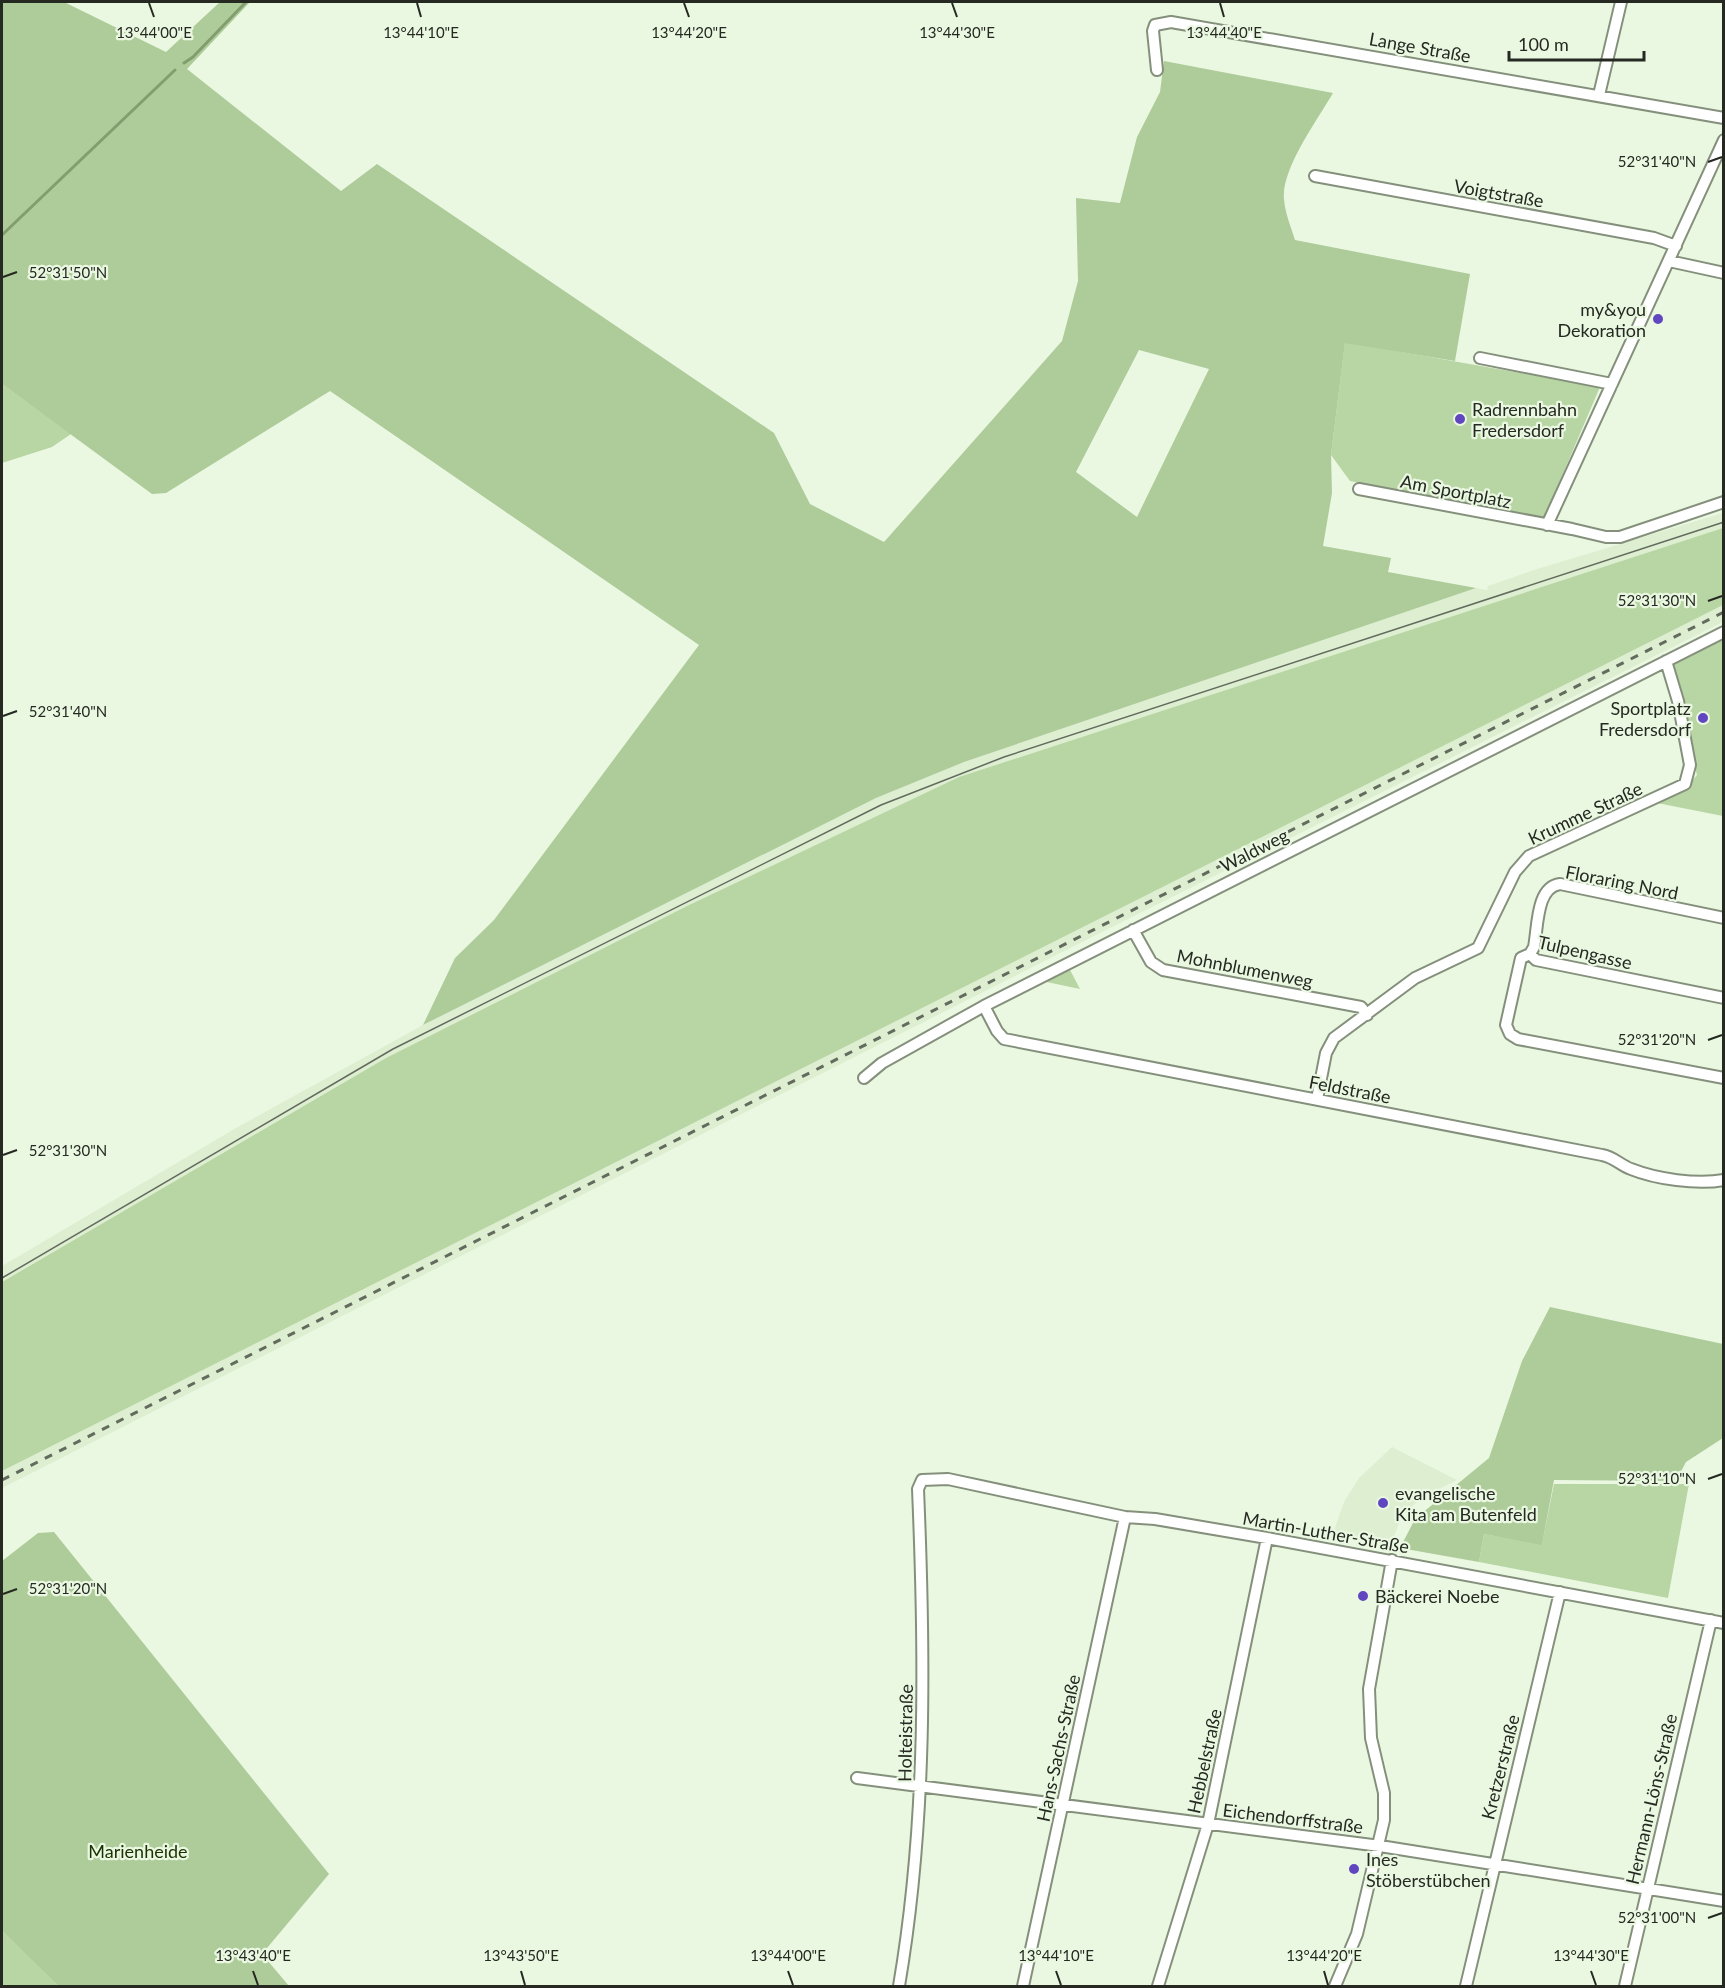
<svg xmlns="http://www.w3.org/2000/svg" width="1725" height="1988" viewBox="0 0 1725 1988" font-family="Lato,sans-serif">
<rect width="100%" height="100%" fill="#eaf8e2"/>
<path fill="#ddeed1" d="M1723,513V528L959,777L687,906L386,1058L2,1282V1266L236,1128L423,1025L876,798L964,762L1476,588L1487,590L1488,586L1537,569Z
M1723,605V622L1092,937L2,1488V1471Z
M1392,1447L1457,1480L1422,1498L1410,1508L1401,1518L1391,1545L1332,1536L1344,1502L1359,1478Z"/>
<path fill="#b8d5a4" d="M1345,342L1600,387L1544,518L1350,481L1331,455Z
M2,384L71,434L52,447L2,463Z
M1723,528V605L2,1471V1282L386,1058L687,906L959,777Z
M1723,635V816L1657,803L1684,790L1697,775L1668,661Z
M1069,968L1080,989L1042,981Z
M1554,1484H1689L1668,1598L1479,1562L1484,1534L1542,1544Z
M2,1931L58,1986H2Z"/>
<path fill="#aecb9a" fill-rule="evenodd" d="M2,2H64L166,52L220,2H250L187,69L341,191L377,164L774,433L810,504L884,542L1062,341L1078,281L1076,198L1120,203L1137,137L1160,92L1164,61L1333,93C1318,119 1281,169 1284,199C1285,213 1291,227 1295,240L1470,274L1455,361L1345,343L1331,455L1332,493L1323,546L1391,558L1388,572L1476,588L964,762L876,798L423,1025L455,958L494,920L699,645L330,391L166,493L152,494L2,384ZM1139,350L1209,369L1137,517L1076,472Z
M1550,1307L1723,1344V1438L1686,1462L1676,1481L1554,1480L1542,1545L1484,1534L1479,1562L1400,1548L1415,1519L1489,1458L1522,1361Z
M54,1532L329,1874L262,1954L289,1986H58L2,1931V1561L38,1533Z"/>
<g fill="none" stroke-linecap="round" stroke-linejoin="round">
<path stroke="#829d6e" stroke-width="3" d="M184,63L193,57L246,2
M2,235L175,70"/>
<g stroke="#85907c" stroke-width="14">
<path id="minor" d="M1157,70L1153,31L1155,25L1171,22L1724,118
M1599,95L1621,2
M1315,176L1654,238L1676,246
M1669,261L1724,273
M1480,358L1612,384
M1359,489L1572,529L1606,537H1620L1724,502
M1547,525L1724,140
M1133,930L1151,962L1163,970L1361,1007L1367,1015
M1530,954L1534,947C1538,927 1536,887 1560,884L1724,918
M1724,998L1536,960L1530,954L1521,958L1506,1025L1510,1034L1518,1039L1724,1078
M984,1006L997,1031L1004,1039L1602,1155C1614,1157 1620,1165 1631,1169C1656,1179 1697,1185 1724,1180
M864,1078L882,1063L984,1006L1724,632
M1317,1099L1326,1053L1334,1038L1415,978L1478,948L1515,872L1529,856L1685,784L1690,765L1678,701L1666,661
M857,1778L1380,1846L1724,1901
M899,1986C927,1822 925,1656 918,1489L922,1480L948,1479L1125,1517L1155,1519L1267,1538L1724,1623
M1023,1986L1125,1517
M1158,1986L1208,1824L1267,1538
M1335,1986L1357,1934L1384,1820V1793L1371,1738L1369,1689L1392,1560
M1466,1986L1560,1592
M1625,1986L1711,1620"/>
</g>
<use href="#minor" stroke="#fff" stroke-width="10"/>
<path stroke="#636a5e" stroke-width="1.5" d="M2,1278L393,1049L881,805L1004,757L1724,522"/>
<path stroke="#636a5e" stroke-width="3" stroke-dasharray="8 8" stroke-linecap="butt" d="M2,1480L1724,612"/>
</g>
<path fill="none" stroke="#252921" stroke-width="2" d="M149,3L154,17M417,3L421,17M684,3L689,17M952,3L957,17M1220,3L1224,17M1708,162L1722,157M3,277L17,272M1708,601L1722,596M3,716L17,711M1708,1040L1722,1035M3,1155L17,1150M1708,1479L1722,1474M3,1594L17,1589M1708,1918L1722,1913M253,1971L258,1985M521,1971L525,1985M788,1971L793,1985M1056,1971L1061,1985M1324,1971L1328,1985M1591,1971L1596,1985"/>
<g fill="#6047c0" stroke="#eaf8e2" stroke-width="2">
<circle cx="1658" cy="319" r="6"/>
<circle cx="1460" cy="419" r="6"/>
<circle cx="1703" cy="718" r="6"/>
<circle cx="1383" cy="1503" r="6"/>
<circle cx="1363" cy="1596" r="6"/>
<circle cx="1354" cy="1869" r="6"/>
</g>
<g text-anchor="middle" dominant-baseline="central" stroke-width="4.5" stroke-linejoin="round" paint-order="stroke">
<g font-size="18" fill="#252921" stroke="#eaf8e2">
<text transform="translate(1420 47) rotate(10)">Lange Straße</text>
<text transform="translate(1499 193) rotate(10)">Voigtstraße</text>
<text transform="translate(1456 491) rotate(11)">Am Sportplatz</text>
<text transform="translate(1585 813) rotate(-25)">Krumme Straße</text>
<text transform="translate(1254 850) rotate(-27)">Waldweg</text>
<text transform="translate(1622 882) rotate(11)">Floraring Nord</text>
<text transform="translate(1585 952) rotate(13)">Tulpengasse</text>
<text transform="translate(1245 968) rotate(11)">Mohnblumenweg</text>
<text transform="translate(1350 1089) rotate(11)">Feldstraße</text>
<text transform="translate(1326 1532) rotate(10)">Martin-Luther-Straße</text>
<text transform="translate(905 1733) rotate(-89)">Holteistraße</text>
<text transform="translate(1058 1748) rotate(-78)">Hans-Sachs-Straße</text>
<text transform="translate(1204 1761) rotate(-78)">Hebbelstraße</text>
<text transform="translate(1500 1767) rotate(-76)">Kretzerstraße</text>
<text transform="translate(1651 1799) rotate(-77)">Hermann-Löns-Straße</text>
<text transform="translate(1293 1818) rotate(7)">Eichendorffstraße</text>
</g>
<g font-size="18" fill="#252921" stroke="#eaf8e2" text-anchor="start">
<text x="1646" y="309" text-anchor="end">my&amp;you<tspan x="1646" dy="21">Dekoration</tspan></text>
<text x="1472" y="409">Radrennbahn<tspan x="1472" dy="21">Fredersdorf</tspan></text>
<text x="1691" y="708" text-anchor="end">Sportplatz<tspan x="1691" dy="21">Fredersdorf</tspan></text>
<text x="1395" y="1493">evangelische<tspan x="1395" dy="21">Kita am Butenfeld</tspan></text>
<text x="1375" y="1596">Bäckerei Noebe</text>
<text x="1366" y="1859">Ines<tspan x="1366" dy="21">Stöberstübchen</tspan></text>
</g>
<g font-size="18" fill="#183200" stroke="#eaf8e2">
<text x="138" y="1851">Marienheide</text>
</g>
</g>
<g font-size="15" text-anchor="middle" fill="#252921" stroke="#eaf8e2" stroke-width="4.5" stroke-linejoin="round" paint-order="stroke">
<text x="154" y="38">13°44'00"E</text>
<text x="421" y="38">13°44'10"E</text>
<text x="689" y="38">13°44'20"E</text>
<text x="957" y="38">13°44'30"E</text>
<text x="1224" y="38">13°44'40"E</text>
<text x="1657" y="167">52°31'40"N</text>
<text x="68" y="278">52°31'50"N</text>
<text x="1657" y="606">52°31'30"N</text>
<text x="68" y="717">52°31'40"N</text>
<text x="1657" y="1045">52°31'20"N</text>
<text x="68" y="1156">52°31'30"N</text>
<text x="1657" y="1484">52°31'10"N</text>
<text x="68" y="1594">52°31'20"N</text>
<text x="1657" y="1923">52°31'00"N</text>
<text x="253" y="1961">13°43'40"E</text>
<text x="521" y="1961">13°43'50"E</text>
<text x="788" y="1961">13°44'00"E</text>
<text x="1056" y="1961">13°44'10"E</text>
<text x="1324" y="1961">13°44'20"E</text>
<text x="1591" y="1961">13°44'30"E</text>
</g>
<rect width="1725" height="1988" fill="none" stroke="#252921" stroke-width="6"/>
<path d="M1509 51v9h135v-9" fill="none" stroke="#252921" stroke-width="3"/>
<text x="1518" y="51" font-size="18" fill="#252921" stroke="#eaf8e2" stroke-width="4.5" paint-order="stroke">100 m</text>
</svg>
